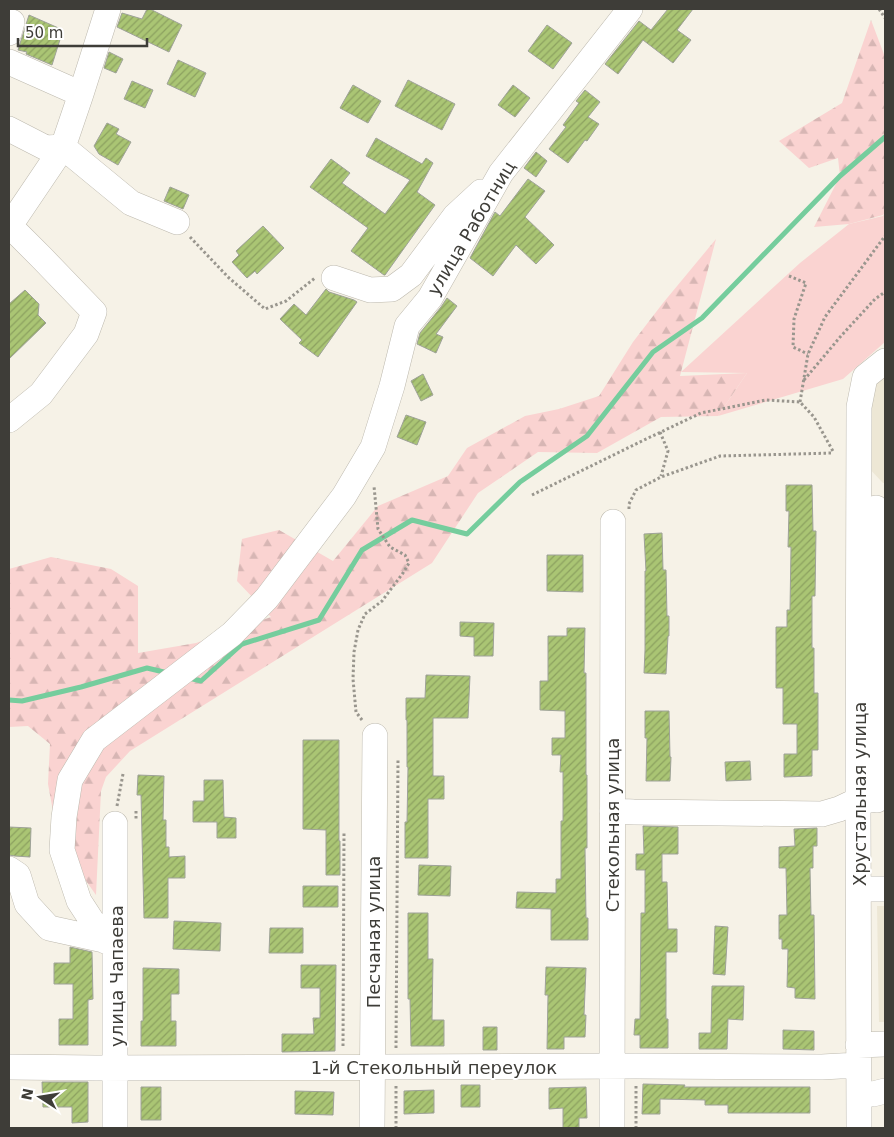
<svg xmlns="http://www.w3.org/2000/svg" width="894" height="1137" viewBox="0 0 894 1137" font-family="'DejaVu Sans',sans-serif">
<defs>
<pattern id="forest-firs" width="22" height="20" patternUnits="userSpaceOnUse" patternTransform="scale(1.25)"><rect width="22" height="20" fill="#fad3d1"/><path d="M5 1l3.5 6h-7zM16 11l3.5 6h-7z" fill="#d7b6b4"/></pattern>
<pattern id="building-hatch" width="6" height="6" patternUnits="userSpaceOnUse" patternTransform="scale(1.25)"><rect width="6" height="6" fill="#aac574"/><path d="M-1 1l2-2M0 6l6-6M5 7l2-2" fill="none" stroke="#8ca160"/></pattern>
</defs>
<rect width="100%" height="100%" fill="#f6f2e7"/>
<path fill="#ede7d5" d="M885,371V483H883L867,466L869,381Z
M877,906H885V1022H879Z"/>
<path fill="#fad3d1" d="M885,213V342L843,379L718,416L747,373L681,372L800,263L849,224L883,216Z"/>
<path fill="url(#forest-firs)" d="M871,20L885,57V213L883,215L849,224L814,227L840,176L838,158L809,168L779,141L842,103Z
M716,239L680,376L747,373L718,416L661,417L597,453L538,452L478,493L432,563L130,751L106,777L101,791L96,895L74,864L55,822L48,784L50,744L28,726L9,727V569L51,557L111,569L138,586V653L196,643L271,617L237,581L242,539L279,530L333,561L378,506L448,476L467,448L525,416L559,409L599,396L633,342L663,303Z"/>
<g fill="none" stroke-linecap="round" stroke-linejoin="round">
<path stroke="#75cd9d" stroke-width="5" d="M189,678L201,681L242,644L319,620L362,550L412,520L467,534L520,482L587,436L653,352L702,318L840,176L885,137
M9,700L22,701L81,687L147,668L168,673"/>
</g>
<path fill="url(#building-hatch)" stroke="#9ea298" d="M147,9H150L182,25L169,52L117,27L122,13L142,19Z
M668,9H693L677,30L691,40L673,63L643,40L618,74L605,64L639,21L651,30Z
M29,15L63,30L52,65L26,54L27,52L18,50Z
M547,25L572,43L553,69L528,51Z
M109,52L123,59L116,73L104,68Z
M178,60L206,73L195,97L167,84Z
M408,80L455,104L442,130L395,106Z
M132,81L153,90L145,108L124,99Z
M353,85L381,101L368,123L340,108Z
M513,85L530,98L515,117L498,105Z
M585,90L600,102L588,117L599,124L587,141L585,140L568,163L549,149L566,127L563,125L579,103L576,101Z
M107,123L119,129L116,134L131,142L118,165L99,154L94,146Z
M376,138L422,164L426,158L433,163L417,192L435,205L385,275H384L351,251L368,228L310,187L331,159L350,173L342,183L385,214L410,180L366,156Z
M536,152L547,161L536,177L524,168Z
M528,179L545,191L525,217L554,245L536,264L516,245L493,276L470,258L495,212L500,216Z
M170,187L189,195L183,209L164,201Z
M263,226L284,248L257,274L255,271L247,278L232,262L239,255L236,251Z
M326,289L329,292L354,300L357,302L318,357L299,343L302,340L280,319L294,304L306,315Z
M25,290L39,304L38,315L46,323L9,359V304Z
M447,298L457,306L436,334L443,337L436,353L417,344L420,333L441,307Z
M423,374L433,395L421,401L411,381Z
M406,415L426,422L417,445L397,437Z
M786,485H812L813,531H816L815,596H812V648H814V693H818V750H812V776L784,777V754H797V724H783V688H776V627H787V610H790L791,547H788L789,511H786Z
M662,533L663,570H666L667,616H669V636H668L666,674L644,673L645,650V571H646L644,534Z
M547,555H583V592L547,591Z
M460,622L494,623L493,656H474V637L460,636Z
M567,628H585L584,673H586V775H587V848H585L586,918H588V940H551V909L516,908L517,892L556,893V879H561V821H563V772H560L561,755H552V738H565V711L540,710V681H548V636H567Z
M426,675L470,676L468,718H433V776H444V799H428V858H405V822H407L408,767H407V720H406V698H425Z
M645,711H669L670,757H671L670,781H646L647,738H645Z
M303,740H339V841H340V875H326V830L303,829Z
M750,761L751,780L726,781L725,762Z
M138,775L164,776L163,820H166V847H169V857L185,856V878H168V918H144L141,795H137Z
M204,780H223L224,817L236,818V838H217V822H193V801H204Z
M643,826L678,827V854H662V882H667L668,929H677V952H666V1019H668V1048H640V1035H634L635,1019H640L641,913H645V870H636V854H644Z
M9,827L31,828L30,857L15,856L9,855Z
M817,828V846H813V868H810L811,915H814L815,999L795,998V988L787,987L788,949H782V939H779V915H787L786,868H779V847L795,846L794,829Z
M419,865L451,866L450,896L418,895Z
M303,886H338V907H303Z
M408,913H428V959H433L432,1020H444V1046H411L410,999H408Z
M174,921L221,923L220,951L173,949Z
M715,926L728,927L725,975L713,974Z
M270,928H303V953H269Z
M70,947L92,952L93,999L88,1000V1045H59V1019H73V984H54V963H70Z
M301,965H336L335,1051L282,1052V1034H314L313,1018H320V988H301Z
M546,967L586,968L584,1015H586L585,1037H564V1049H547L548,995H545Z
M143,968L179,969V994H171V1021H176V1046H141V1021H143Z
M712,986H744L743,1020L728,1019L727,1049H699V1033H711Z
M483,1027H497V1050H483Z
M783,1030L814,1031V1050L783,1049Z
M42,1082H88V1122L72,1123V1107H43Z
M643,1084L685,1085L684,1087H810V1113H728V1105H705V1100L660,1099V1114H642Z
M461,1085H480V1107H461Z
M141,1087H161V1120H141Z
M586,1087L587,1118H579V1128H563V1108L549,1109V1088Z
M434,1090V1113L404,1114V1091Z
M295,1091L334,1092L333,1115L295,1114Z"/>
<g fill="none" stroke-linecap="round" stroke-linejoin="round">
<g stroke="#bdb9ae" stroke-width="26">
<path id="minor" d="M9,21L12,22L9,33
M9,62L81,94
M9,129L46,148L63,147L131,203L177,222
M9,227L63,147L81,94L108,9
M334,278L370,290L392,289L411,275L455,216L481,192
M9,420L41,394L86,334L94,312L42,258L10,226
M876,508L877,800
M612,811L634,812L822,814L839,809L858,800H871
M115,824V1128
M9,869L18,875L27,904L49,928L113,942
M859,889H885
M105,941L79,901L62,850L64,817L70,780L94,740L232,634L267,598L344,496L373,447L392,386L407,326L430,298L501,173L630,9
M858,1045L885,1044
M9,1067L96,1068L636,1066L822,1067L858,1065
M860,1094H873L885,1091
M372,1128L375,736
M612,1128L613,522
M859,1128L858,800L859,407L865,377L885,361"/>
</g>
<path stroke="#99968e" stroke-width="3" stroke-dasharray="2.5 2.5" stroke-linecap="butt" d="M879,9L885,18
M190,237L228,277L265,309L286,301L315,278
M789,276L806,283L794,319L793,347L808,354
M804,380L841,336L875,299L885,292
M800,402L808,354L825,317L885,236
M660,432L668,451L661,476
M532,495L644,440L701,413L766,400L800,402L814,417L834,453
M629,509V504L636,490L661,477L720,456L833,453
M362,720L356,712L353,679L354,652L358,630L365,614L382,601L403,573L409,563L405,555L390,547L378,529L374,486
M117,806L123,774
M136,811V821
M343,1046L344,832
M396,1048L398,759
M396,1086V1128
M636,1086V1128"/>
<use href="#minor" stroke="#fff" stroke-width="25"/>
</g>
<g text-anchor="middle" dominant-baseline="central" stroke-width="4" stroke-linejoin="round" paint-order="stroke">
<g font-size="18" fill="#3e3d38" stroke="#fff">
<text transform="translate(471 228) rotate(-59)">улица Работниц</text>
<text transform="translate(859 794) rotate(-90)">Хрустальная улица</text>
<text transform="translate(612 825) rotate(-90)">Стекольная улица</text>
<text transform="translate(373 932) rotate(-90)">Песчаная улица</text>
<text transform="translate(116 976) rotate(-90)">улица Чапаева</text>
<text x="434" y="1067">1-й Стекольный переулок</text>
</g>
</g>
<rect width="894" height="1137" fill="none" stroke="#3e3d38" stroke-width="20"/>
<g transform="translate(40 1097) rotate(282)" stroke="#ffffff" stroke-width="4" paint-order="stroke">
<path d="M0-4L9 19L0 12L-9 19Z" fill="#3e3d38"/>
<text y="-8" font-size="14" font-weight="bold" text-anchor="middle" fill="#3e3d38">N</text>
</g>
<path d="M18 38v8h129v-8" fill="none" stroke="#3e3d38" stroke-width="2.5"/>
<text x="25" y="38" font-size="15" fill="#3e3d38" stroke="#ffffff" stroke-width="4" paint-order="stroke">50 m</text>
</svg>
